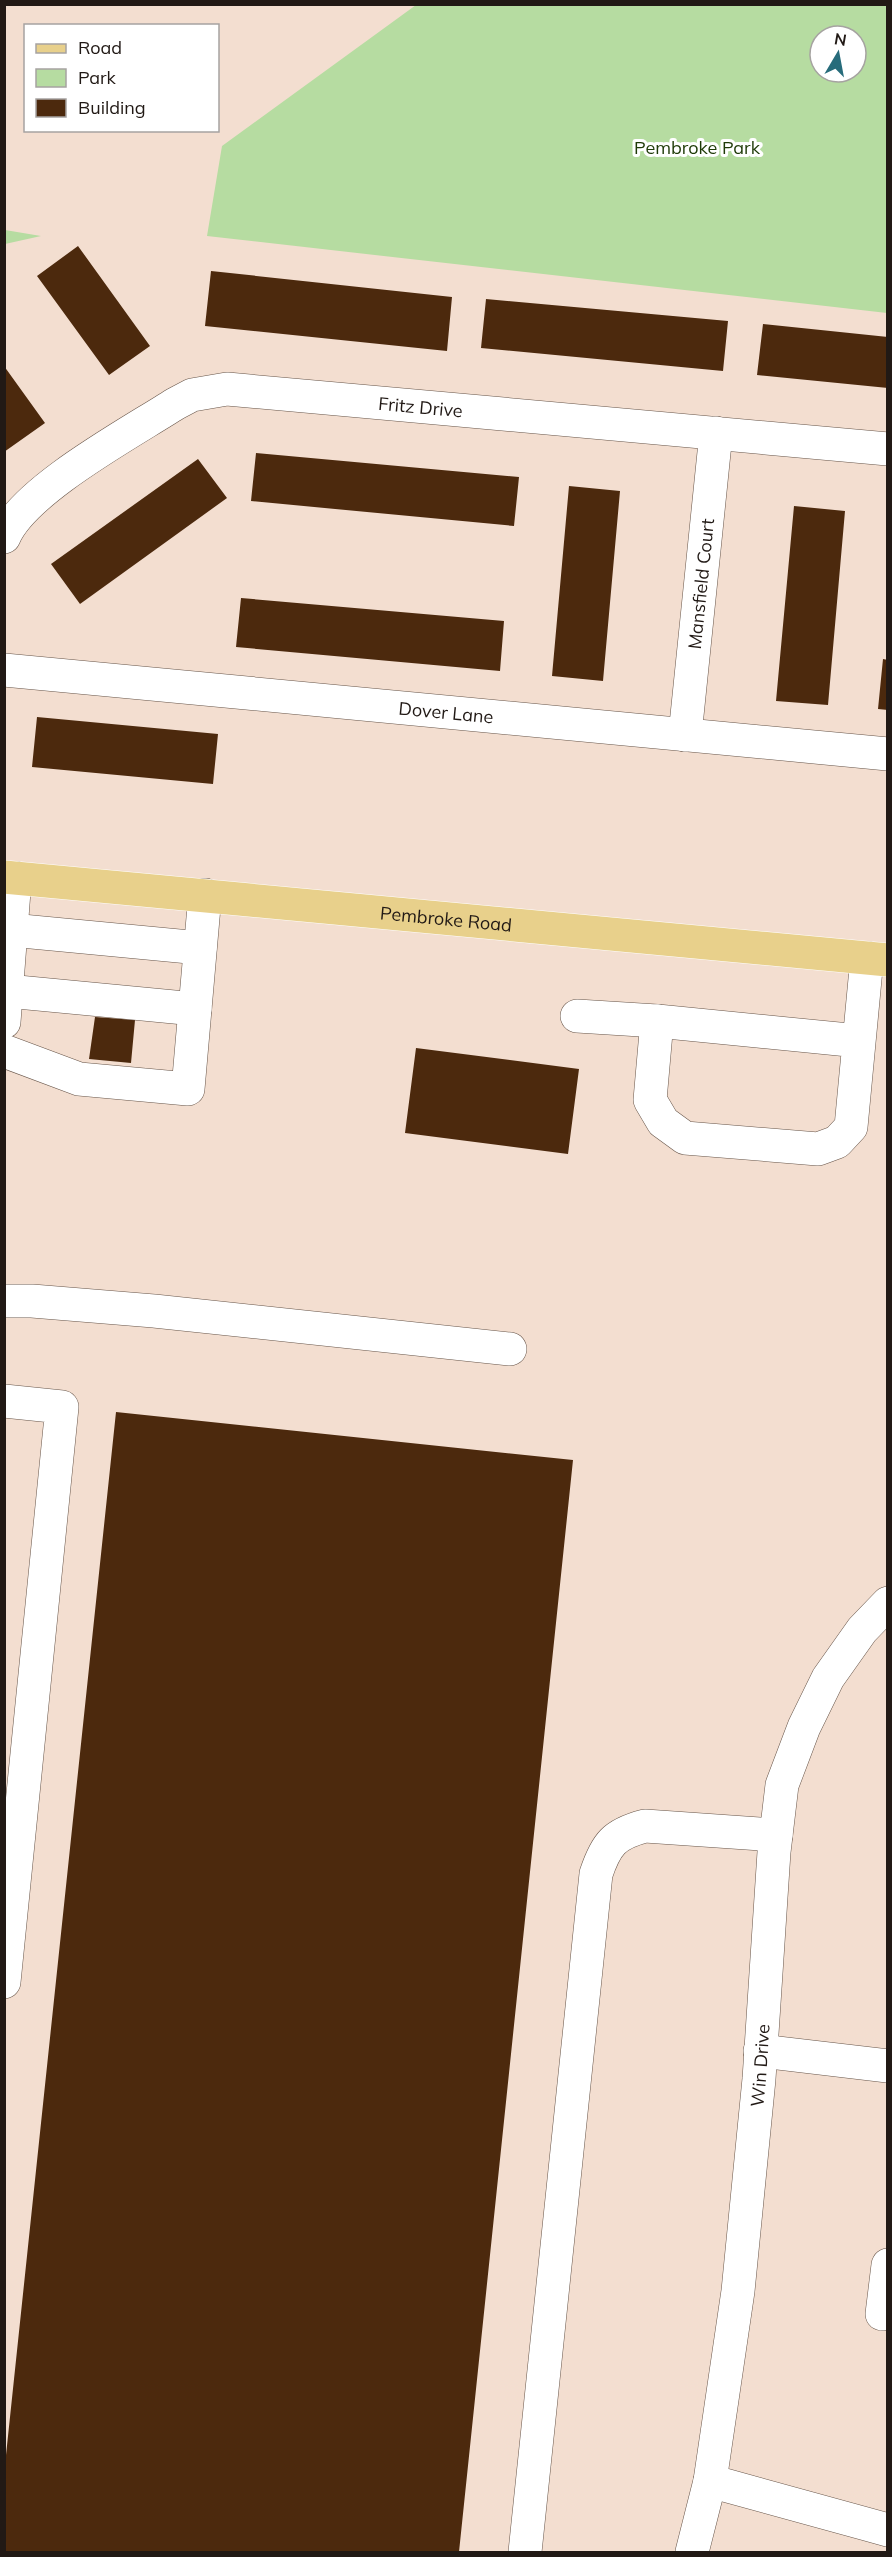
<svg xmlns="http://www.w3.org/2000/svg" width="892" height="2557" viewBox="0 0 892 2557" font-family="Mulish,sans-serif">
<rect width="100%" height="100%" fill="#f3ded0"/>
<path fill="#b6dca1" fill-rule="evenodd" d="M416,5H887V313L207,236L222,146ZM820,36H856V72H820Z
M5,230L41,236L5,244Z"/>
<path fill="#4c290d" d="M78,246L150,346L109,375L37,276Z
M211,271L452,297L447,351L205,326Z
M486,299L728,321L723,371L481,348Z
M763,324L888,337V388L757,375Z
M4,366L45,423L4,452Z
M256,453L519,477L514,526L251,501Z
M198,459L227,498L80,604L51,564Z
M569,486L620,491L603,681L552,676Z
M794,506L845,511L828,705L776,701Z
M241,598L504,621L500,671L236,647Z
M883,659L888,660V710L878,709Z
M37,717L218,734L213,784L32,767Z
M95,1017L135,1020L131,1063L89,1059Z
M416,1048L579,1069L568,1154L405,1133Z
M116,1412L573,1460L459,2552H4V2474Z"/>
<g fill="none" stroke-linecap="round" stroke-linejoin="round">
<g stroke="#675549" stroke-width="34">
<g id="minor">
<path id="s1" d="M4,537C24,490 130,433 175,404L192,395L227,389L888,449"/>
<path id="s2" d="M4,670L888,754"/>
<path id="s3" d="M685,735L716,433"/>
<path d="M11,930L200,948"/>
<path d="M7,991L195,1009"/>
<path d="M577,1016L657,1021"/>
<path d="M4,1022L15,878"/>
<path d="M859,1041L657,1021L650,1100L663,1122L685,1138L818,1149L837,1142L851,1127L867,958"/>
<path d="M4,1051L79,1079L188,1089L205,895"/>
<path d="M4,1301H32L154,1311L510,1349"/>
<path d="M4,1401L62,1407L4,1982"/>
<path d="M760,2051L888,2066"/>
<path d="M882,2314L888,2265"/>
<path d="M710,2481L888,2530"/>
<path d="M525,2552L596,1874C606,1844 614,1834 645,1826L776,1835"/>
<path id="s4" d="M692,2552L710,2481L738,2291L759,2079L774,1852L782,1785L804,1727L828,1678L862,1630L888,1603"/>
</g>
</g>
<g stroke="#fff" stroke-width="34">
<g id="major">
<path id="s5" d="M4,877L888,960"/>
</g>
</g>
<use href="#minor" stroke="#fff" stroke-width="33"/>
<use href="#major" stroke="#e8d08b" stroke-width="33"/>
</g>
<g text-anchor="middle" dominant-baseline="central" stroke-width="6" stroke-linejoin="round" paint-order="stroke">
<g font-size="18" fill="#1e3a07" stroke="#fff">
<text x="697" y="147">Pembroke Park</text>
</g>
<g font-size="18" fill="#211915" stroke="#fff">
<text stroke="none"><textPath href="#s1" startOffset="468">Fritz Drive</textPath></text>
<text stroke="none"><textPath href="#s3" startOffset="152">Mansfield Court</textPath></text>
<text stroke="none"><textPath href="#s2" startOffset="444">Dover Lane</textPath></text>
<text stroke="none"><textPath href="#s5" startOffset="444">Pembroke Road</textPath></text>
<text stroke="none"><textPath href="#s4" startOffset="492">Win Drive</textPath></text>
</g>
</g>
<rect width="892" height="2557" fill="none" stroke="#211915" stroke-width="12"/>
<rect x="24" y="24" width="195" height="108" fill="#ffffff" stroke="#a6a3a1" stroke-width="1.5"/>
<rect x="36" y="44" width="30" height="9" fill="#e8d08b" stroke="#a6a3a1" stroke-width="1.5"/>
<text x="78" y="54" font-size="18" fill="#211915">Road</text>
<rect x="36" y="69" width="30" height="18" fill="#b6dca1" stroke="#a6a3a1" stroke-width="1.5"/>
<text x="78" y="84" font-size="18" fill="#211915">Park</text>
<rect x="36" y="99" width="30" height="18" fill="#4c290d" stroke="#a6a3a1" stroke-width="1.5"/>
<text x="78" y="114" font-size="18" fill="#211915">Building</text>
<g transform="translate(838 54) rotate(10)"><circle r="28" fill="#ffffff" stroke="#a6a3a1" stroke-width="1.5"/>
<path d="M0-4.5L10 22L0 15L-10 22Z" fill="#276c7b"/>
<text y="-9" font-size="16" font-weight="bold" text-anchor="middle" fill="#211915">N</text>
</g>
</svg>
